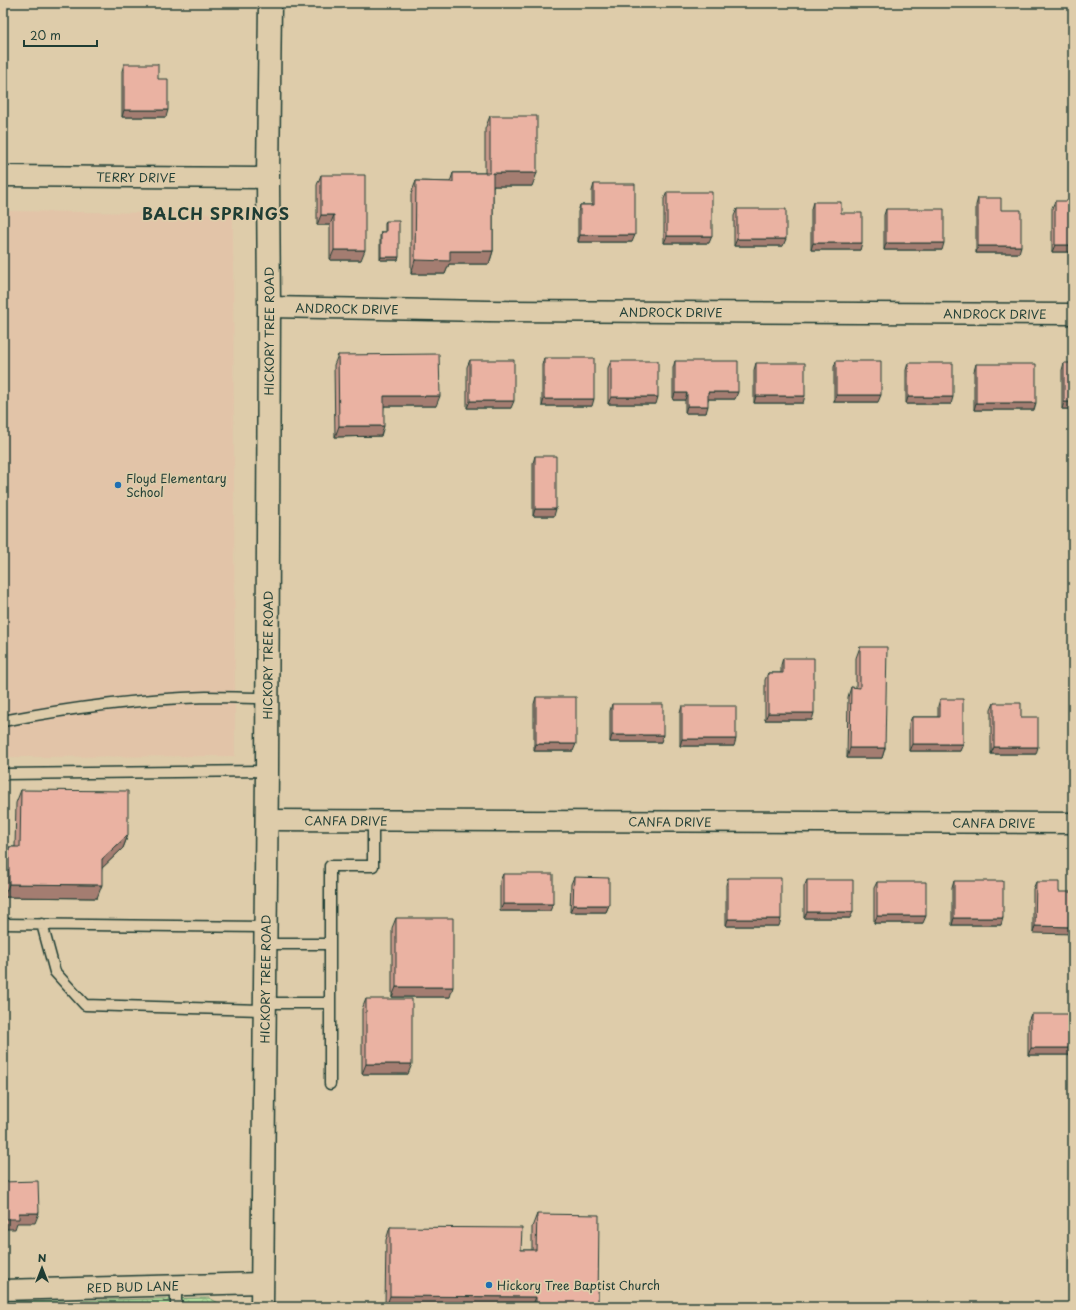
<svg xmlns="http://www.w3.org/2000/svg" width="1076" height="1310" viewBox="0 0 1076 1310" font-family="'Playpen Sans',sans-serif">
<defs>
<pattern id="park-crowns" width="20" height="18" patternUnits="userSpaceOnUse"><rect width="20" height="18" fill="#bbe6a3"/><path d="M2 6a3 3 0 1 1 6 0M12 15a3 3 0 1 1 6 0" fill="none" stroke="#a0c68d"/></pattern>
</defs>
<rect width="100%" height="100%" fill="#deccaa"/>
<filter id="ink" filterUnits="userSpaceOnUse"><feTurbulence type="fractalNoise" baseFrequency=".025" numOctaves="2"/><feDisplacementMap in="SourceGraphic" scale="8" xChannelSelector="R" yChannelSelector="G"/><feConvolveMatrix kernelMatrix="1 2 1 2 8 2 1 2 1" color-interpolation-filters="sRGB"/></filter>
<g filter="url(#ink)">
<path fill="#e2c4a8" d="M3,211L233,214L235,756L3,757Z"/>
<path fill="url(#park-crowns)" stroke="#6d926c" d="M209,1298L226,1307H3V1302Z"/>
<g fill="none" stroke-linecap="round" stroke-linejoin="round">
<g stroke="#1f3d34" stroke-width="13">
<path id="service" d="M3,721C70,708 138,699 206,697C226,697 247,698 267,698
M3,774L267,771
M3,924L265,927
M42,924L55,972L85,1005L265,1010
M265,944H330
M265,1003H330
M330,1084V866H373V821
M176,1286V1307"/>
</g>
<g stroke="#1f3d34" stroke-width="23">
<g id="minor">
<path id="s1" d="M3,176L268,178"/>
<path id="s2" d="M269,307L488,311L1073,314"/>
<path id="s3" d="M266,820L1073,823"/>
<path id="s4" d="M3,1290L262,1283"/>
</g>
</g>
<g stroke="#1f3d34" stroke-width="25">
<g id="tertiary">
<path id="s5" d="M262,1307L267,771L269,307L268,178L270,3"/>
</g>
</g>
<use href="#service" stroke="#deccaa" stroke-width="10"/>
<use href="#minor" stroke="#deccaa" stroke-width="20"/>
<use href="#tertiary" stroke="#deccaa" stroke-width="22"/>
</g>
<path fill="#c9998b" stroke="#1f3d34" d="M124,64L158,79L166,117H122V71Z
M490,116L532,186H493V251L489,264H449L445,274H411V194L416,181L450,182L453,173H485V129Z
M321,175L361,260H330V225H317V185Z
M594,184L632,242H578V212L580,205H592V191Z
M667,192L709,243H664V199Z
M978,198L1001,210L1019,253H976V205Z
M1055,201L1073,252H1052V208Z
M813,202L841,213L860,250H811V209Z
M737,209L783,246H734V216Z
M886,209L942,250H884V215Z
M386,221L398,260H380V236L381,232H385V224Z
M338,355L436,406H384L381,436L335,437L334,365Z
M544,358L592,406H542V365Z
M470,360L511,408H467V367Z
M611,361L656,404H608V368Z
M675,361L735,399H708L706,413H685V400H673V368Z
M836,361L878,402H834V367Z
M756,363L803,403H754V370Z
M908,363L951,404H906V370Z
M1064,363L1073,409H1062V370Z
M976,364L1034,410H974V371Z
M535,456L554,516H533V463Z
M860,647L885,748L882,758H847L848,697L851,687L856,688V658Z
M783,658L812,720H765V680L768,673H781V665Z
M536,697L573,751H534V704Z
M940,699L960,751H909V723L912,717H938V706Z
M994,703L1021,717L1036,754H991V710Z
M612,704L661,742H610V711Z
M682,706L734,746H680V713Z
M21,790L128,835L123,848L102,868L97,898L4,897L5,860L9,847H15L16,803Z
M503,874L550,911H500V881Z
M574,877L609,905L606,912H570L571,884Z
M728,878L779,926H726V885Z
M807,880L850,918H804V887Z
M954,881L1001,925H952V888Z
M877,882L923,923H874V888Z
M1036,882L1059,892L1033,933V889Z
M396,918L450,997H392V928Z
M366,999L408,1074H362V1009Z
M1031,1014L1073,1055H1028V1021Z
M537,1214L598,1307H385L386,1240L390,1227L521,1250H532V1227Z
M1072,1250L1073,1290H1070V1257Z"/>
<path fill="#a47d71" stroke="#1f3d34" d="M124,110H168L166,117H122Z
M493,173H537L532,186H489Z
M321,215H334L330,225H317Z
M580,235H635L632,242H578Z
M667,236H712L709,243H664Z
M737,239H786L783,246H734Z
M813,243H862L860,250H811Z
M886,243H944L942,250H884Z
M1055,245H1073V252H1052Z
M978,246H1021L1019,253H976Z
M334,250H365L361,260H330Z
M450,251H493L489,264H449L445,274H411L415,260Z
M381,257H399L398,260H380Z
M708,392H738L735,399H706Z
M675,393H687L685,400H673Z
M836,395H881L878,402H834Z
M384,396H440L436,406H380Z
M756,396H805L803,403H754Z
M611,397H658L656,404H608Z
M908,397H953L951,404H906Z
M544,399H594L592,406H542Z
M470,401H514L511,408H467Z
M1064,402H1073V409H1062Z
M976,403H1036L1034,410H974Z
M687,406H708L706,413H685Z
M339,426H384L381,436L335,437Z
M535,509H556L554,516H533Z
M768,713H814L812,720H765Z
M612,735H663L661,742H610Z
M682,739H736L734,746H680Z
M536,744H576L573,751H534Z
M912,744H963L960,751H909Z
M994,747H1038L1036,754H991Z
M850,748H885L882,758H847Z
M128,835L123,848L97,873L102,859Z
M9,884L102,885L97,898L4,897Z
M503,904H553L550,911H500Z
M573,905H609L606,912H570Z
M807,912H853L850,918H804Z
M877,916H926L923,923H874Z
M954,918H1003L1001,925H952Z
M728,919H781L779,926H726Z
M1035,926L1073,927V934L1033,933Z
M396,987H453L450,997H392Z
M1031,1048H1073V1055H1028Z
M366,1064H412L408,1074H362Z
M19,1213H39L35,1223H17L15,1229H3V1219Z
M1072,1283H1073V1290H1070Z
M390,1296L536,1297L532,1307H386Z"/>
<path fill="#eab2a2" stroke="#1f3d34" d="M124,64H158V79H168V110H124Z
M490,116H537V173H493V251H450V261L415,260L416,181L453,182V173H490Z
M321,175H365V250H334V215H321Z
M594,184H635V235H580V205H594Z
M667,192H712V236H667Z
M978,198H1001V210H1021V246H978Z
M1055,201H1073V245H1055Z
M813,202H841V213H862V243H813Z
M737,209H786V239H737Z
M886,209H944V243H886Z
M386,221H399V257H381V232H386Z
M439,354L440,396H384V426H339L338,355Z
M544,358H594V399H544Z
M470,360H514V401H470Z
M611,361H658V397H611Z
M675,361H738V392H708V406H687V393H675Z
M836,361H881V395H836Z
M756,363H805V396H756Z
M908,363H953V397H908Z
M1064,363H1073V402H1064Z
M976,364H1036V403H976Z
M535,456H556V509H535Z
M860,647H887L885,748H850L851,687L860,688Z
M783,658H814V713H768V673H783Z
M536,697H576V744H536Z
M940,699H963V744H912V717H940Z
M994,703H1021V717H1038V747H994Z
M612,704H663V735H612Z
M682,706H736V739H682Z
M21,790L128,791V835L102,859V885L9,884V847H20Z
M503,874H553V904H503Z
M574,877L609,878V905H573Z
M728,878H781V919H728Z
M807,880H853V912H807Z
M954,881H1003V918H954Z
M877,882H926V916H877Z
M1036,882H1059V892H1073V927L1035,926Z
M396,918H453V987H396Z
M366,999H412V1064H366Z
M1031,1014H1073V1048H1031Z
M38,1181L39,1213H19V1219H3V1182Z
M537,1214L599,1215L598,1307H536V1297L390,1296V1227L522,1228L521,1250H536Z
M1072,1250H1073V1283H1072Z"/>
</g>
<g fill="#1f6fb2" stroke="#deccaa" stroke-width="1.5">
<circle cx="118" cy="485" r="4"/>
<circle cx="489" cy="1285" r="4"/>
</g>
<g text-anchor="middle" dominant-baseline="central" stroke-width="3.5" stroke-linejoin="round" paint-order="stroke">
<g font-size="12" fill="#1f3d34" stroke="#deccaa">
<text stroke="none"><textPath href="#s1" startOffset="133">TERRY DRIVE</textPath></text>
<text stroke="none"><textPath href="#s2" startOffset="78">ANDROCK DRIVE</textPath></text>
<text stroke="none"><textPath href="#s2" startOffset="402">ANDROCK DRIVE</textPath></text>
<text stroke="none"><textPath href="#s2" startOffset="726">ANDROCK DRIVE</textPath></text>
<text stroke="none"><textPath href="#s5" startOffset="976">HICKORY TREE ROAD</textPath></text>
<text stroke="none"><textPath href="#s5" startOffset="652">HICKORY TREE ROAD</textPath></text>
<text stroke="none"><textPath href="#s3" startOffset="80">CANFA DRIVE</textPath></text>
<text stroke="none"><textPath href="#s3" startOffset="404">CANFA DRIVE</textPath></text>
<text stroke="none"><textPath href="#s3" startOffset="728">CANFA DRIVE</textPath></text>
<text stroke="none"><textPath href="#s5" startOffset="328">HICKORY TREE ROAD</textPath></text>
<text stroke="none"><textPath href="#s4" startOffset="130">RED BUD LANE</textPath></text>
</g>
<g font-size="12" fill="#1f3d34" stroke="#deccaa" text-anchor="start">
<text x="126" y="478">Floyd Elementary<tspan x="126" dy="14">School</tspan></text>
<text x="497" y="1285">Hickory Tree Baptist Church</text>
</g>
<g font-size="16" font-weight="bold" letter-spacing="1" fill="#1f3d34" stroke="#deccaa">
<text x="216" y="213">BALCH SPRINGS</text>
</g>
</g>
<rect width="1076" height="1310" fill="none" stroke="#deccaa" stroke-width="16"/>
<rect x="8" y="8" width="1060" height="1294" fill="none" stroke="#1f3d34" stroke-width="1.5" filter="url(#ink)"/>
<g transform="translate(42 1268)" stroke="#deccaa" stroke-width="3" paint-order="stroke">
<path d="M0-3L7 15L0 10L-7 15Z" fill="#1f3d34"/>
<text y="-6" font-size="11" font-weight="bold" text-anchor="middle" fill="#1f3d34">N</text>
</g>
<path d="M24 40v6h73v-6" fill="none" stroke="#1f3d34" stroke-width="2"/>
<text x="30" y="40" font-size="12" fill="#1f3d34" stroke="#deccaa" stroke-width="3" paint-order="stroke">20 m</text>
</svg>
